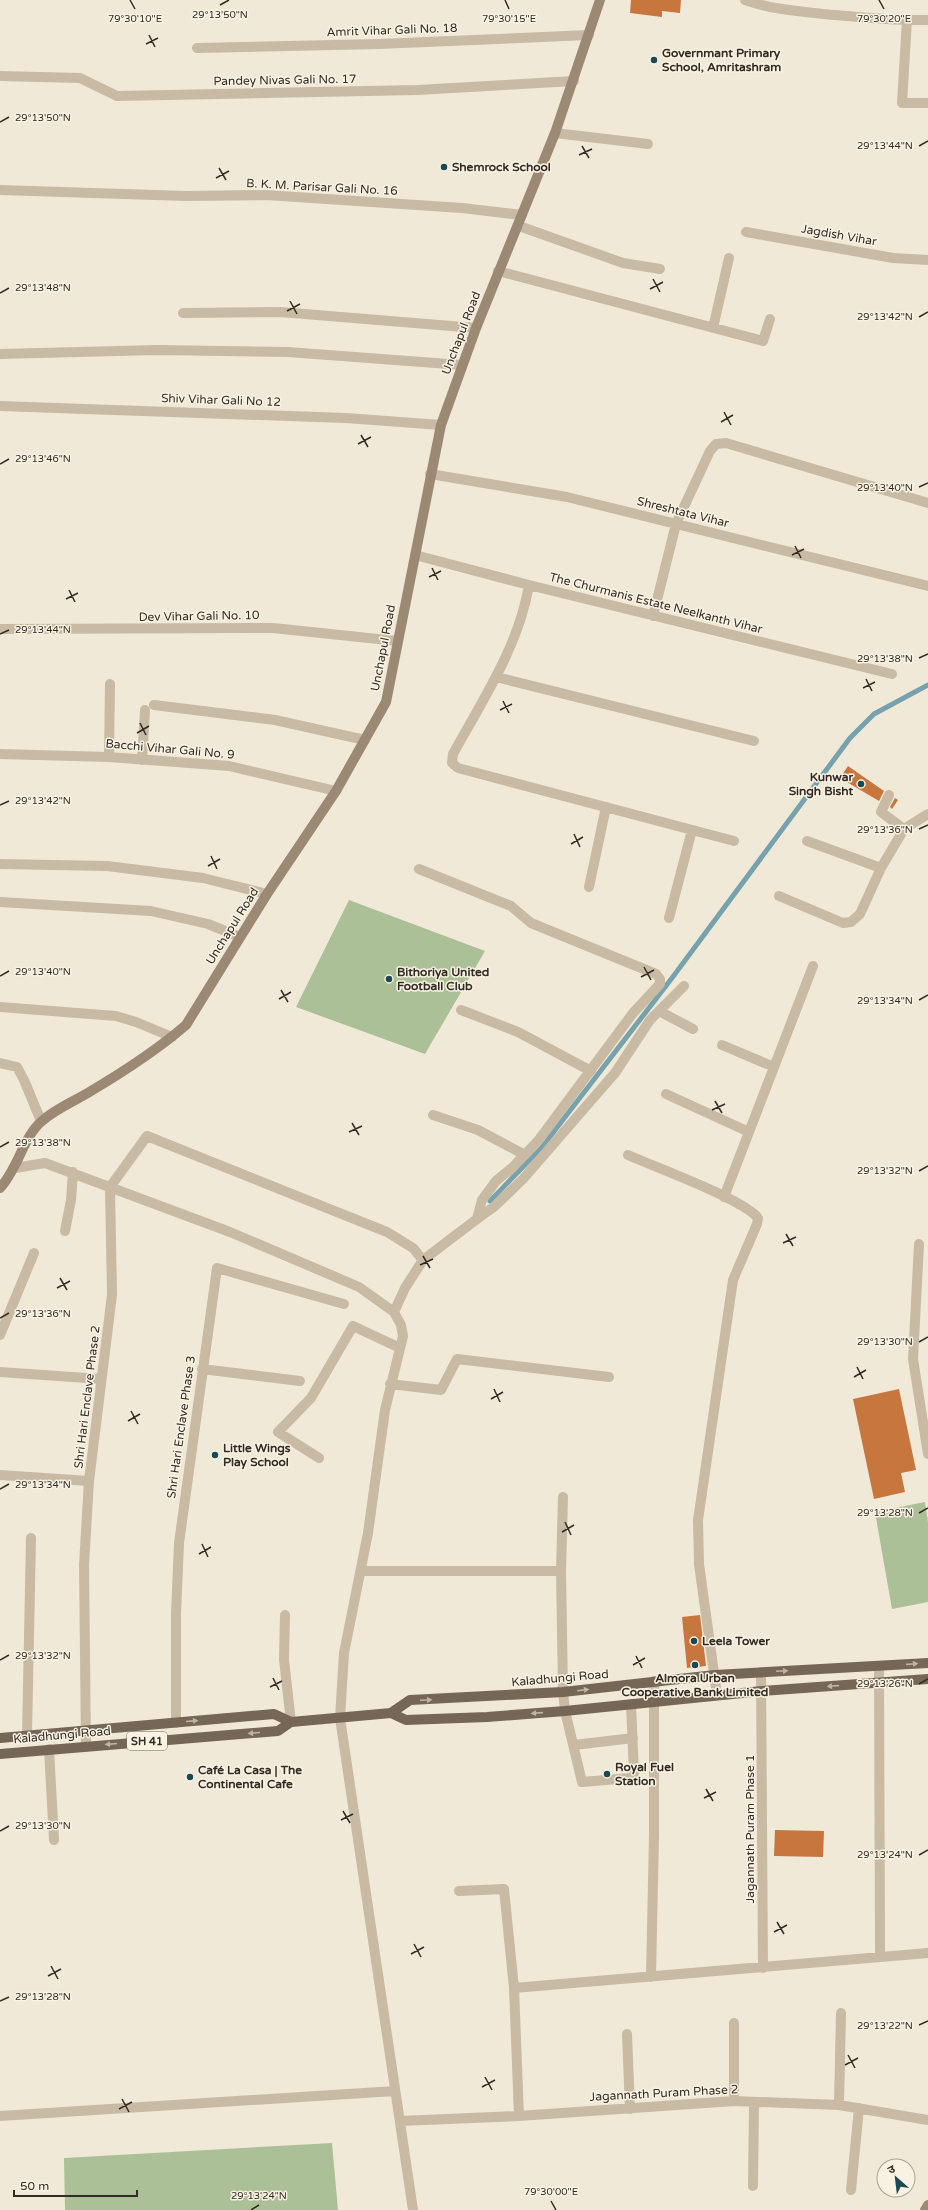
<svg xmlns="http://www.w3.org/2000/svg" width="928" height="2210" viewBox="0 0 928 2210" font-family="'Varela Round','Noto Sans Devanagari',sans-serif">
<rect width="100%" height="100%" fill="#f1e9d7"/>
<path fill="#abc097" d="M349,900L485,951L425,1054L296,1007Z
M925,1502L928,1522V1602L892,1609L875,1512Z
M332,2143L338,2210H65L64,2158Z"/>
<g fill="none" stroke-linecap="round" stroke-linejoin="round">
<path stroke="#76a2ae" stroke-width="5" d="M490,1201L542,1147L672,978L850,738L874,714L928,685"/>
</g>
<path fill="#c7763e" d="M631,0H681L680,13L662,11V17L630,13Z
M848,766L884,791L879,801L840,778Z
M895,798L898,800L892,809L890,807Z
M899,1389L916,1470L901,1473L905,1492L874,1499L853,1399Z
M700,1615L706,1666L687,1668L682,1617Z
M775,1830L824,1831L823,1857L774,1856Z"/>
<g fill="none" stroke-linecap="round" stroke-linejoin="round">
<path stroke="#c9baa3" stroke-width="10" d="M555,133L648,144
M565,1711L582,1782L630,1778L634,1774L631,1704
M574,1745L633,1738
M49,1749L54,1840"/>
<path stroke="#c9baa3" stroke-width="10" d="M745,0C770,9 796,11 823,14C858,17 893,21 928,20
M907,20L902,103H928
M197,48L379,44L589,35
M0,76L80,78L117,96L417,90L574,81
M0,190L186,196L266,195L462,208L522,215
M519,226L623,263L660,269
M746,232L893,258L928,260
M498,271L763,341L770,319
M183,313L280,312L476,328
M713,328L729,258
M0,354L157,350L288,352L462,365
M0,406L346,418L441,425
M430,474L567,497L928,586
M415,555L529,585L892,674
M529,585C519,646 482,701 453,754L452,763L458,768L734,841
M653,616L676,524L710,451L716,444L726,443L928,503
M0,629L273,628L397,641
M496,677L754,741
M154,705L275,720L365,740
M0,754L109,757L229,766L336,791
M109,757L110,684
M142,760L145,710
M889,795L881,812L904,829
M807,841L881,868
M0,864L107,866L203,878L267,894
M589,887L606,807
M779,896L843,923L851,922L860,914L881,868L904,829L928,814
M0,902L151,911L208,924L240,937
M669,918L692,830
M0,1007L116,1016L136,1022L172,1037
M461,1010L518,1032L591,1071
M659,1011L693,1029
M722,1045L774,1067
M0,1063L17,1067L24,1080L41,1121
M666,1094L749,1132
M433,1115L478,1130L525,1155
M628,1155C655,1167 743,1199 758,1218L757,1224L733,1280L698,1520L699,1564L717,1695
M15,1168L45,1163L230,1232L359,1287L394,1312
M724,1197L813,966
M477,1219L495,1206L523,1179L615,1073L650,1020L684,986
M65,1231L71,1200L73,1172
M919,1244L913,1359L928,1454
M0,1335L34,1253
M202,1369L300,1381
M0,1372L101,1379
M390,1384L441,1390L457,1359L609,1377
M319,1458L278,1432L311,1398L353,1326L400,1348
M0,1475L89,1481
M563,1497L561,1571L563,1692L565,1711
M361,1571H561
M285,1615L284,1660L291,1722
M879,1666L880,1956
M761,1672L763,1968
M176,1723V1614L179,1543L217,1268L344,1304
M27,1735L31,1538
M86,1746L84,1565L89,1481L112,1295L110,1187L147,1136L387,1232L413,1248L423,1260
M459,1891L504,1889L514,1988L519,2116
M651,1977L654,1834V1681
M514,1988L928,1953
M734,2023V2101
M627,2034L630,2109
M839,2105L841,2013
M0,2116L395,2091
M400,2121L519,2116L734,2101L839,2105L928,2120
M753,2186L754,2102
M851,2190L859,2108
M413,2210L340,1718L344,1653L368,1533L385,1410L403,1336L401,1325L394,1312L405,1288L423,1260L477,1219L482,1200L496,1181L512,1168L538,1141L633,1013L660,984V979L656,974L531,923L511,906L419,869"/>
<path stroke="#9c8974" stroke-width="10" d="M0,1188C18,1169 23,1137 42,1121C55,1109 75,1101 91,1091C123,1072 157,1050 186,1025L267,894L336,791L386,702L441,425L476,328L555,133L600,0
M925,2210L928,2205"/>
<path stroke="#766656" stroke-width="10" d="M391,1713L410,1700L563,1692L715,1675L928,1663
M0,1738L274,1714L291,1722
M0,1754L278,1731L291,1722L391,1713L406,1720L487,1717L565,1711L762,1691L928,1679"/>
</g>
<defs><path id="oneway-solid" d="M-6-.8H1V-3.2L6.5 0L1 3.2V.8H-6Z"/></defs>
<g fill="#beb3a4">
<use href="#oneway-solid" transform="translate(912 1664) rotate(-4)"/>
<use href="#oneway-solid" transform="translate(782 1671) rotate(-3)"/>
<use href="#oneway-solid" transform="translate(833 1686) rotate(176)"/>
<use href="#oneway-solid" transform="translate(583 1690) rotate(-7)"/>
<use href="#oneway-solid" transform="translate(426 1700) rotate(-2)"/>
<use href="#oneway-solid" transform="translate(537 1713) rotate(176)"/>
<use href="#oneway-solid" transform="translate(192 1721) rotate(-5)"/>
<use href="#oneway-solid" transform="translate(254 1733) rotate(175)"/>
<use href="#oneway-solid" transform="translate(111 1744) rotate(175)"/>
</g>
<path fill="none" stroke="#332c25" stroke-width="1.5" d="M130,0L135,9M505,0L509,9M879,0L884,9M220,5L229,0M149,35L155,47M146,44L158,38M0,122L9,117M582,146L589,158M919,146L928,141M579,155L592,149M219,168L226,180M216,178L229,171M653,279L660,292M650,289L663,282M0,293L9,288M290,301L297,314M287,311L300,304M919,317L928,312M724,412L731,425M721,422L733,415M361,435L368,447M358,444L371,437M0,464L9,459M919,487L928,483M795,546L801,558M792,555L804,549M432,568L438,580M429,577L441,571M69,590L75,602M66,599L78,593M0,634L9,630M919,658L928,654M866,679L872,691M863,688L875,682M503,701L509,713M500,710L512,704M140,723L146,735M137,733L149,726M0,805L9,801M919,829L928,825M574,834L580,847M571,844L583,837M211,856L217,869M208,866L220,859M644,967L651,980M0,976L9,971M641,977L654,970M281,990L288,1002M279,999L291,992M919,1000L928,995M715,1101L722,1113M712,1110L725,1104M352,1123L359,1135M349,1132L362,1126M0,1147L9,1142M919,1171L928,1166M786,1234L793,1246M783,1243L796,1237M423,1256L430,1268M420,1265L433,1259M60,1278L67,1290M57,1288L70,1281M0,1318L9,1313M919,1342L928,1337M857,1367L863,1379M854,1377L866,1370M494,1389L500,1402M491,1399L503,1392M131,1411L138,1424M128,1421L140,1414M0,1489L9,1484M919,1513L928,1508M565,1522L571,1535M562,1532L574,1525M202,1544L208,1557M199,1554L211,1547M636,1656L642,1668M0,1660L9,1655M633,1665L645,1658M273,1678L279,1690M919,1684L928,1679M270,1687L282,1681M706,1789L713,1801M704,1798L716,1792M343,1811L350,1823M341,1820L353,1814M0,1831L9,1826M919,1855L928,1850M777,1922L784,1934M774,1932L787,1925M414,1944L421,1957M411,1954L424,1947M51,1966L58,1979M48,1976L61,1969M0,2001L9,1997M919,2025L928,2021M848,2055L855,2068M845,2065L858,2058M485,2077L492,2090M482,2087L495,2080M122,2099L129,2112M119,2109L132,2102M551,2201L556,2210M251,2210L259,2205"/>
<g fill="#1b4855" stroke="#f9f2e3" stroke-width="1.5">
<circle cx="654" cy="60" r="4"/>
<circle cx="444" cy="167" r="4"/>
<circle cx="861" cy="784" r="4"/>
<circle cx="389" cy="979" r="4"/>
<circle cx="215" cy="1455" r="4"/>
<circle cx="694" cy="1641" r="4"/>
<circle cx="695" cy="1665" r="4"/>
<circle cx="607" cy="1774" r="4"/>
<circle cx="190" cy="1777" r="4"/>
</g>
<g text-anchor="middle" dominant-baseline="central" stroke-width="3" stroke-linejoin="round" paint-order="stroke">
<rect fill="#f9f2e3" stroke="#6e675e" stroke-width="1" x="127" y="1732" width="40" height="18" rx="3"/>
<g font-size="11" font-weight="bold" fill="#332c25">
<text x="147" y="1741">SH 41</text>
</g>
<g font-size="12" fill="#332c25" stroke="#f9f2e3">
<text transform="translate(392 30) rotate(-2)">Amrit Vihar Gali No. 18</text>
<text transform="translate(285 80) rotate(-1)">Pandey Nivas Gali No. 17</text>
<text transform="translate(322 187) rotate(3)">B. K. M. Parisar Gali No. 16</text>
<text transform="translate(839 235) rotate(10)">Jagdish Vihar</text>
<text transform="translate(461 333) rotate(-69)">Unchapul Road</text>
<text transform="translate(221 400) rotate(2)">Shiv Vihar Gali No 12</text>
<text transform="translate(683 512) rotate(14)">Shreshtata Vihar</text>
<text transform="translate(656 603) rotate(14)">The Churmanis Estate Neelkanth Vihar</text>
<text transform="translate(199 616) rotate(-1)">Dev Vihar Gali No. 10</text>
<text transform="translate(383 648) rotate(-79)">Unchapul Road</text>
<text transform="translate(170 749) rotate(5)">Bacchi Vihar Gali No. 9</text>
<text transform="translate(232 926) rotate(-58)">Unchapul Road</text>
<text transform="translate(87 1397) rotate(-83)">Shri Hari Enclave Phase 2</text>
<text transform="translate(181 1427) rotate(-82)">Shri Hari Enclave Phase 3</text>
<text transform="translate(560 1678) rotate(-5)">Kaladhungi Road</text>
<text transform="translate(62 1735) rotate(-5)">Kaladhungi Road</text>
<text transform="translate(750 1829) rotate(-90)">Jagannath Puram Phase 1</text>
<text transform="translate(664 2093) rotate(-3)">Jagannath Puram Phase 2</text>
</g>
<g font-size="12" font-weight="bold" fill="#332c25" stroke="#f9f2e3" text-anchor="start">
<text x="662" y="53">Governmant Primary<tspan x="662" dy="14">School, Amritashram</tspan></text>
<text x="452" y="167">Shemrock School</text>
<text x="853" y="777" text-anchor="end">Kunwar<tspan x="853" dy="14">Singh Bisht</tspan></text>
<text x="397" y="972">Bithoriya United<tspan x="397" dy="14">Football Club</tspan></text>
<text x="223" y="1448">Little Wings<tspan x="223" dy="14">Play School</tspan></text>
<text x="702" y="1641">Leela Tower</text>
<text x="695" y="1678" text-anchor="middle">Almora Urban<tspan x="695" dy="14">Cooperative Bank Limited</tspan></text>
<text x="615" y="1767">Royal Fuel<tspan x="615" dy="14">Station</tspan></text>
<text x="198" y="1770">Café La Casa | The<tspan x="198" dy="14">Continental Cafe</tspan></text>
</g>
</g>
<g font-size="10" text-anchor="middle" fill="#332c25" stroke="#f9f2e3" stroke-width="3" stroke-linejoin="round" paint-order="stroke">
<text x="220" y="18">29°13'50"N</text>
<text x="135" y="22">79°30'10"E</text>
<text x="509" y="22">79°30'15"E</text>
<text x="884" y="22">79°30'20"E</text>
<text x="43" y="121">29°13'50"N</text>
<text x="885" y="149">29°13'44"N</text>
<text x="43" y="291">29°13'48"N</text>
<text x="885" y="320">29°13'42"N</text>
<text x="43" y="462">29°13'46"N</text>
<text x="885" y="491">29°13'40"N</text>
<text x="43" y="633">29°13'44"N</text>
<text x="885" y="662">29°13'38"N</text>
<text x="43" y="804">29°13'42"N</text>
<text x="885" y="833">29°13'36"N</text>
<text x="43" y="975">29°13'40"N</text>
<text x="885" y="1004">29°13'34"N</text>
<text x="43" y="1146">29°13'38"N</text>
<text x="885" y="1174">29°13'32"N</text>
<text x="43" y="1317">29°13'36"N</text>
<text x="885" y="1345">29°13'30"N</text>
<text x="43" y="1488">29°13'34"N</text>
<text x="885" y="1516">29°13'28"N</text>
<text x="43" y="1659">29°13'32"N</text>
<text x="885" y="1687">29°13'26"N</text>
<text x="43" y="1829">29°13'30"N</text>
<text x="885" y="1858">29°13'24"N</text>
<text x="43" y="2000">29°13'28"N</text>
<text x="885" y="2029">29°13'22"N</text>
<text x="551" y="2195">79°30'00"E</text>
<text x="259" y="2199">29°13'24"N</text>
</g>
<g transform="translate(896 2178) rotate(332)"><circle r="19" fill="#f9f2e3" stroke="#aaa397"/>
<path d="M0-3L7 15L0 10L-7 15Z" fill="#1b4855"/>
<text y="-6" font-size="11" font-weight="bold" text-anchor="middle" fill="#332c25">उ</text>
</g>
<path d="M14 2190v6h123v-6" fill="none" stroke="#332c25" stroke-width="2"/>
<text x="20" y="2190" font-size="12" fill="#332c25" stroke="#f9f2e3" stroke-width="3" paint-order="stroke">50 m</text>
</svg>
